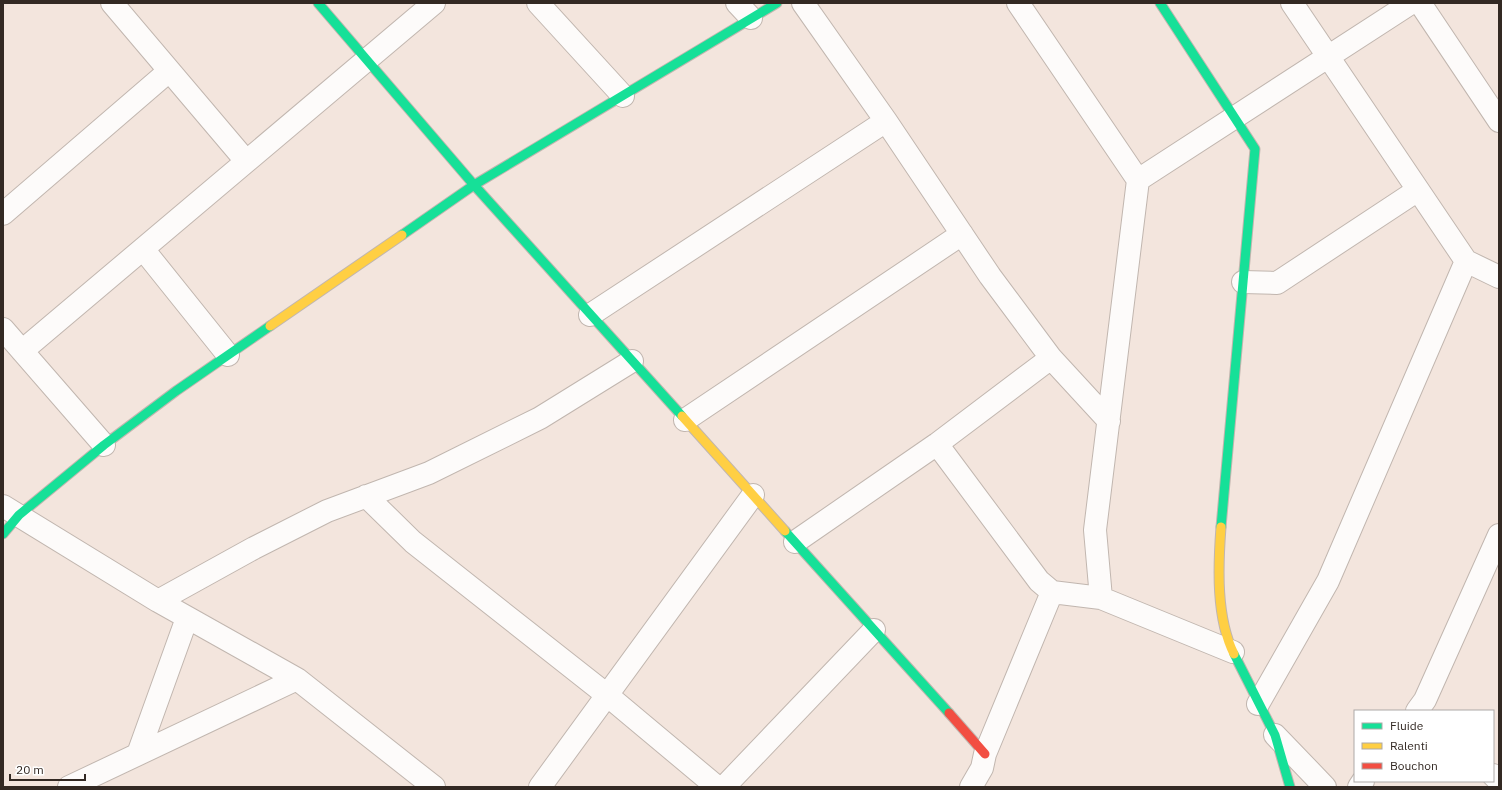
<svg xmlns="http://www.w3.org/2000/svg" width="1502" height="790" viewBox="0 0 1502 790" font-family="'IBM Plex Sans',sans-serif">
<rect width="100%" height="100%" fill="#f3e5dd"/>
<g fill="none" stroke-linecap="round" stroke-linejoin="round">
<g stroke="#c1b6af" stroke-width="24">
<path id="street" d="M112,3L246,161
M538,3L623,96
M737,3L751,18
M1018,3L1138,180L1095,530L1101,598L1233,652
M1292,3L1466,261L1499,277
M1420,3L1499,121
M1138,180L1411,3
M3,214L169,71
M143,249L228,355
M1243,282L1277,283L1418,190
M590,315L886,121
M3,329L104,445
M22,351L434,3
M1051,358L1109,421
M685,420L962,234
M937,444L1039,581L1052,592L1101,598
M366,496L413,542L607,695L717,787
M3,506L158,601L297,679L434,787
M795,542L937,444L1051,358L990,276L886,121L803,3
M158,601L254,548L327,511L429,473L540,418L632,361
M1258,704L1328,581L1466,261
M1417,711L1425,700L1499,535
M1275,735L1325,787
M138,754L187,618
M1493,775L1499,781
M69,787L297,679
M540,787L753,495
M724,787L874,630
M971,787L982,768L985,754L1052,592
M1359,787L1363,781"/>
</g>
<g stroke="#c1b6af" stroke-width="11">
<path id="fast" d="M318,3L474,185L682,416
M1160,3L1255,149L1221,527
M402,235L474,185L777,3
M785,531L949,713
M3,534L19,515L104,445L176,391L270,326
M1234,654L1275,735L1290,787"/>
</g>
<g stroke="#c1b6af" stroke-width="11">
<path id="slow" d="M270,326L402,235
M682,416L785,531
M1221,527C1218,567 1216,618 1234,654"/>
</g>
<g stroke="#c1b6af" stroke-width="11">
<path id="jam" d="M949,713L985,754"/>
</g>
<use href="#street" stroke="#fdfbfa" stroke-width="22"/>
<use href="#fast" stroke="#16e098" stroke-width="9"/>
<use href="#slow" stroke="#ffcf43" stroke-width="9"/>
<use href="#jam" stroke="#f24e42" stroke-width="9"/>
</g>
<rect width="1502" height="790" fill="none" stroke="#332923" stroke-width="8"/>
<rect x="1354" y="710" width="140" height="72" fill="#ffffff" stroke="#ada9a7"/>
<rect x="1362" y="723" width="20" height="6" fill="#16e098" stroke="#ada9a7"/>
<text x="1390" y="730" font-size="12" fill="#332923">Fluide</text>
<rect x="1362" y="743" width="20" height="6" fill="#ffcf43" stroke="#ada9a7"/>
<text x="1390" y="750" font-size="12" fill="#332923">Ralenti</text>
<rect x="1362" y="763" width="20" height="6" fill="#f24e42" stroke="#ada9a7"/>
<text x="1390" y="770" font-size="12" fill="#332923">Bouchon</text>
<path d="M10 774v6h75v-6" fill="none" stroke="#332923" stroke-width="2"/>
<text x="16" y="774" font-size="12" fill="#332923" stroke="#ffffff" stroke-width="3" paint-order="stroke">20 m</text>
</svg>
